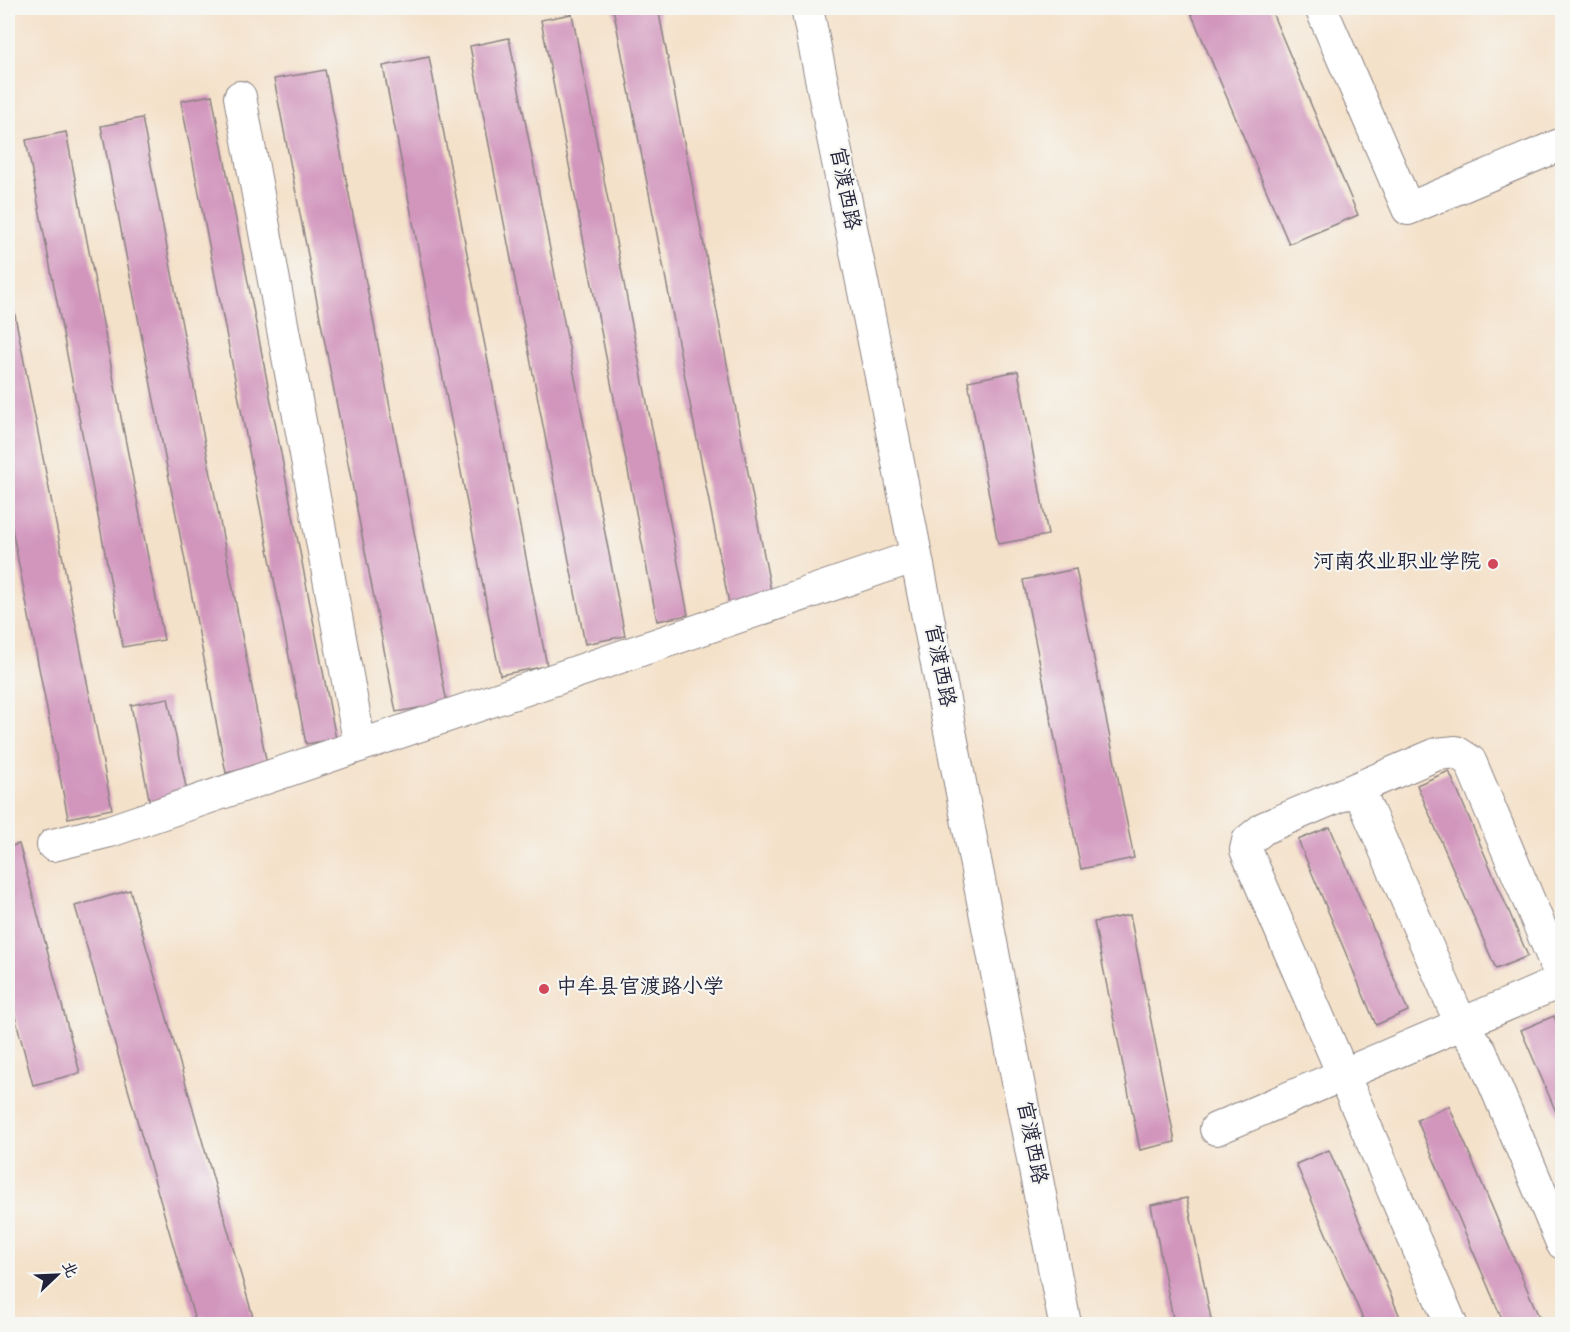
<svg xmlns="http://www.w3.org/2000/svg" width="1570" height="1332" viewBox="0 0 1570 1332" font-family="Dekko,'LXGW WenKai TC',sans-serif">
<rect width="100%" height="100%" fill="#f6f6f2"/>
<filter id="ink" filterUnits="userSpaceOnUse"><feTurbulence type="fractalNoise" baseFrequency=".0167" numOctaves="2"/><feDisplacementMap in="SourceGraphic" scale="12" xChannelSelector="R" yChannelSelector="G"/><feConvolveMatrix kernelMatrix="1 2 1 2 8 2 1 2 1" color-interpolation-filters="sRGB"/></filter>
<filter id="wash" filterUnits="userSpaceOnUse"><feTurbulence type="fractalNoise" baseFrequency=".008" numOctaves="4" result="noise"/><feDisplacementMap in="SourceGraphic" scale="24" xChannelSelector="R" yChannelSelector="G"/><feGaussianBlur stdDeviation="1.35" result="paint"/><feColorMatrix in="noise" values="0 0 0 0 0 0 0 0 0 0 0 0 0 0 0 0 0 1.4 0 .05"/><feComposite in="paint" operator="in"/></filter>
<g filter="url(#wash)">
<rect width="100%" height="100%" fill="#f4e1c9"/>
<g id="blocks">
<path fill="#d296bd" d="M613,8H658L772,596L729,604Z
M1189,8H1270L1358,215L1289,244Z
M572,14L688,615L657,621L541,20Z
M509,38L625,636L585,644L470,46Z
M429,57L547,666L500,675L383,66Z
M325,70L447,703L396,712L274,79Z
M212,95L336,739L306,744L181,101Z
M142,118L267,765L226,773L101,126Z
M66,132L164,640L123,647L26,140Z
M8,280L112,809L68,818L8,508Z
M1018,371L1048,535L998,544L968,381Z
M1076,569L1134,858L1081,869L1023,580Z
M168,698L188,797L150,804L131,705Z
M1449,771L1528,956L1496,969L1417,785Z
M1330,827L1408,1011L1376,1025L1298,840Z
M19,844L80,1073L33,1085L8,990V847Z
M130,890L255,1324H196L75,906Z
M1130,915L1175,1142L1140,1150L1094,922Z
M1554,1016L1562,1037V1126L1521,1030Z
M1449,1106L1539,1317L1521,1324H1504L1417,1120Z
M1329,1150L1403,1324H1365L1296,1164Z
M1187,1198L1212,1324H1174L1151,1205Z"/>
</g>
</g>
<g filter="url(#ink)">
<use href="#blocks" fill-opacity="0" stroke="#8b8282" stroke-width="1.5"/>
<g fill="none" stroke-linecap="round" stroke-linejoin="round">
<g stroke="#8b8282" stroke-width="34">
<path id="minor" d="M807,8L888,411L1065,1324
M1321,8L1408,209L1562,144
M240,97L360,746
M1358,788L1461,1024L1481,1052L1562,1243
M53,845L110,831L916,556
M1216,1129L1562,981
M1451,1324L1246,850L1248,841L1264,828L1437,754L1456,752L1470,761L1562,979"/>
</g>
<use href="#minor" stroke="#fff" stroke-width="32"/>
</g>
</g>
<g fill="#d1495b" stroke="#f6f6f2" stroke-width="2">
<circle cx="1493" cy="564" r="6"/>
<circle cx="544" cy="989" r="6"/>
</g>
<g text-anchor="middle" dominant-baseline="central" stroke-width="4.5" stroke-linejoin="round" paint-order="stroke">
<g font-size="21" fill="#22223b" stroke="#f6f6f2">
<text transform="translate(843 189) rotate(79)">官渡西路</text>
<text transform="translate(938 666) rotate(79)">官渡西路</text>
<text transform="translate(1030 1143) rotate(79)">官渡西路</text>
</g>
<g font-size="21" fill="#22223b" stroke="#f6f6f2" text-anchor="end">
<text x="1481" y="564">河南农业职业学院</text>
<text x="556" y="989" text-anchor="start">中牟县官渡路小学</text>
</g>
</g>
<rect width="1570" height="1332" fill="none" stroke="#f6f6f2" stroke-width="30"/>
<g transform="translate(57 1275) rotate(67)" stroke="#f6f6f2" stroke-width="4.5" paint-order="stroke">
<path d="M0-4.5L10 22L0 15L-10 22Z" fill="#22223b"/>
<text y="-9" font-size="16" font-weight="bold" text-anchor="middle" fill="#22223b">北</text>
</g>
</svg>
